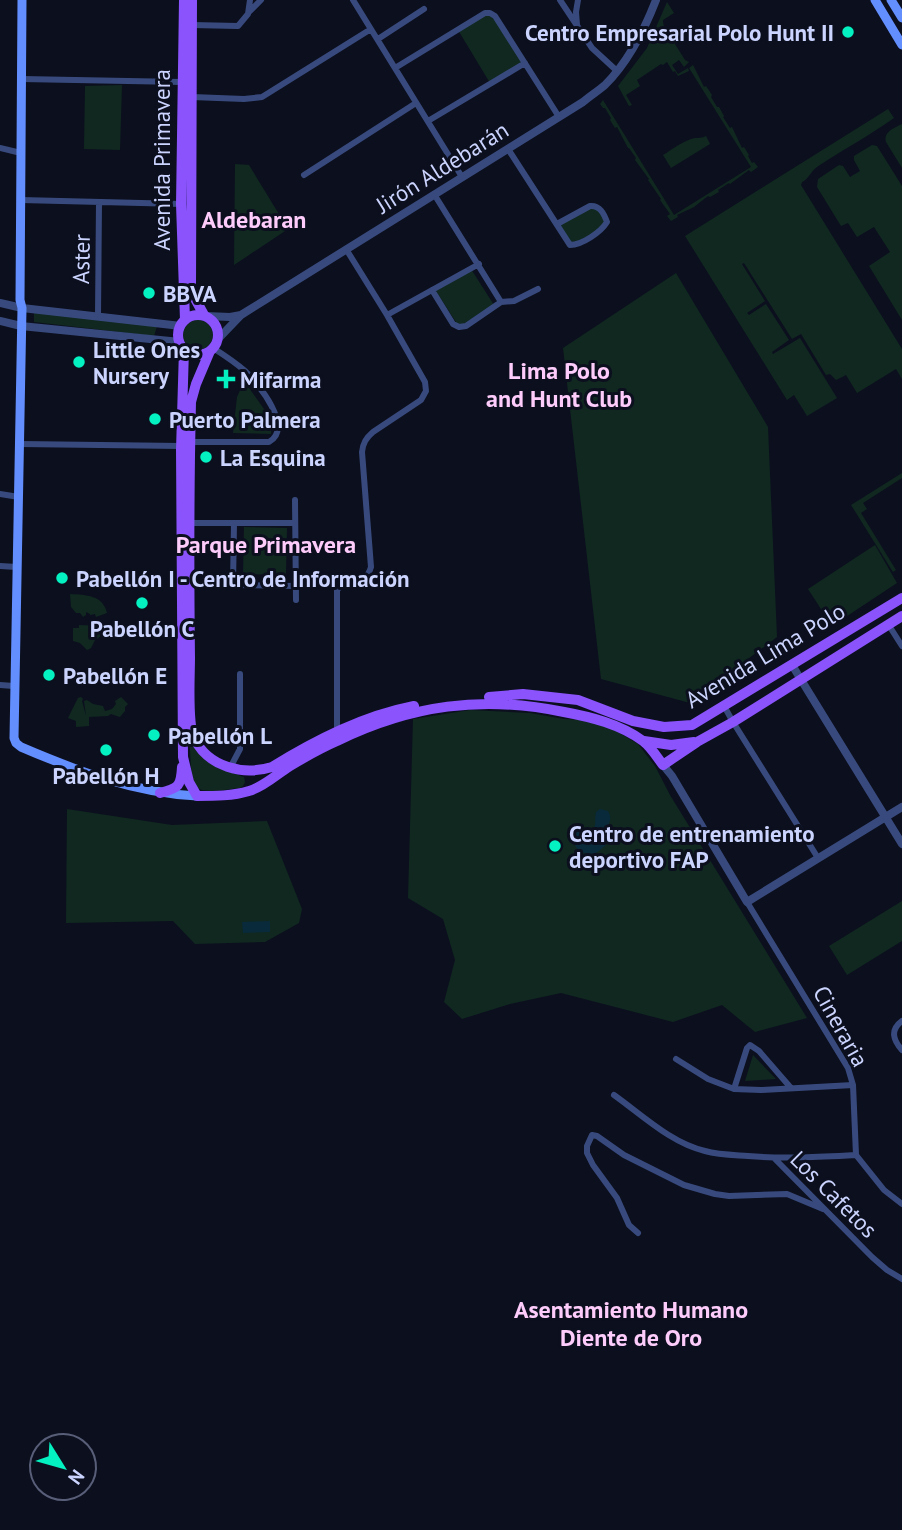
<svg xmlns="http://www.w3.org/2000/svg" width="902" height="1530" viewBox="0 0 902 1530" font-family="'PT Sans',sans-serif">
<rect width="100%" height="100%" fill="#0c0f1e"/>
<path fill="#102820" d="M667,2L674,13L663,20C662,27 671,38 676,42L675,44L685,60L689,62L684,67L679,60L672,65L678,74L688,68L689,71L678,76L675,71L673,72L667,62L663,65L661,64L637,80L640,86L626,95L632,105L629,106L618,86L647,48Z
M490,13L525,63L490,83L458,30Z
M693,65L704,87L706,86L712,95L711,97L717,107H719L724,116L723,117L730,128L732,127L742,148L744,147L749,155L748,156L752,163L754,162L758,167L751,172L749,170L730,184L729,183L718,190L719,192L710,197L708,196L694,207L677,215L678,217L671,221L667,216L670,214L660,200L661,199L648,180L649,179L635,160L636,158L629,148H628L617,127L615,128L610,120L611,118L605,108H603L600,104L603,100L674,215L751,167L689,68Z
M122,85L120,150L84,149L85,86Z
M888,109L894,118C869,136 842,150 817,167C810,172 809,179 802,182L801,185L902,349V379L896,369L857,393L846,375L836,380L830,374L826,375L801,334L792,339L744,263L742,264L765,301L747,313L749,315L766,304L789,340L772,352L773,354L800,338L837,398L807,416L794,395L787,400L685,236Z
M902,124V168L886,142C883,132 894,128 902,124Z
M706,136L710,144L671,168L663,155C673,149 684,140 695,138C698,138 702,138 706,136Z
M872,145L877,146L902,186V320L869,266L890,252L874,227L857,237L848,223L841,226L817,187L818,179L839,165L843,166L850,177L860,171L854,160V156Z
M235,164L249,165L288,229L234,265Z
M594,205L606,218L602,229L572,244L559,223Z
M471,269L494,305L459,327L436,291Z
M676,273L768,427L777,637L690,703L601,679L563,348Z
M34,312L157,326L154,336L34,322Z
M183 335a15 15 0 1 1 30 0a15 15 0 1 1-30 0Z
M244,381L272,420L271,434L233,433L237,397Z
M902,473V478L863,503L867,509L861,513L896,570L893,572L851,505Z
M244,527L287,528L286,575L243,574Z
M875,545L897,583L832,626L808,589Z
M70,594C86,595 103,595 107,613L96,617L95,614L90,615V614L86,612V615L83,617L80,613H76L71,607Z
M79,625L103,626L104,634L95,640L91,648L87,650L80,643L73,641V628H79Z
M81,697L83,699L82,701L86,716L84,701L87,700L93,704L103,706L105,711L112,709L116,704L115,701L121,697L128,704L125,707V711L120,717L111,714L108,716L89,717V726L76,727V721L68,718L78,698Z
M470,710L530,713L564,719L589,720L608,726L638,744L655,766L670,795L807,1018L755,1032L722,1005L673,1022L561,993L510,1004L462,1019L444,1002L455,960L443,919L408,898L413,719Z
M189,734L230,772L244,777L245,782L243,786L240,788C224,789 203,796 192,784Z
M67,809L172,825L267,821L302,909L299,923L265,942L195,944L173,921L66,923Z
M902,901V941L847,975L829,946Z
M753,1055L776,1079L745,1081Z"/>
<path fill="#092a3a" d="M600,809L608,811C614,821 606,825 606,835C606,839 606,842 606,845C601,849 597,854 591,854C577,854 569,841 576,831L580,830L587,835C598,831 594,822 596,812Z
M270,921V932L243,933L242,922Z"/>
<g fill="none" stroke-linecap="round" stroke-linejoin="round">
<path stroke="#384a7d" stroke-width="6" d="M353,0L462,177
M560,0L592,48L617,71
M249,12L261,0
M192,25L238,26L248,14L250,0
M577,25L576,12L578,0
M378,39L424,9
M395,68L485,13H490L495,16L559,117
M22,79L181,82
M192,97L244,99L262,97L371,29
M428,121L525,63
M0,148L21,153
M508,149L570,245C582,245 601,232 607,222C604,214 600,205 590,206L557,224
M304,175L416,103
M434,194L501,302
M21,200L181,204
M432,290L453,324L459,327L466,326L501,302L514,301L538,289
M387,315L479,264
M98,316L99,202
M190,442H269C294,428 259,384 245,371C236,363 224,355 213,348
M20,444L181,446
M0,494L19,497
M295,500L296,600
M189,523H294
M234,523L233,585L296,586
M0,566L17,567
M888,624L902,646
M0,685L14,686
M724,706L733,722L818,858
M337,731V590C348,574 365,588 371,567L362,452C363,443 366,438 373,432L421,400L426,391L425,382L387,315L346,249
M230,768L240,749V674
M747,902L848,1068L853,1085L856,1155L884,1190L902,1204
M902,1021C890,1030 893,1040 902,1050
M676,1059L708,1079L734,1089L761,1090L853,1085
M734,1089L747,1048L750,1045L759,1051L791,1088
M614,1095C642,1115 671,1143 705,1151C719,1155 734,1155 748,1156C784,1159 820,1157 856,1155
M774,1158L872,1257L887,1270L902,1279
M638,1233L629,1225L617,1198L593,1165L587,1153V1146L592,1135L597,1136L624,1155L684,1185L715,1194L729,1196L787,1194L823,1209"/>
<path stroke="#384a7d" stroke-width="8" d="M0,303L22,308L181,326
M206,316L230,317L241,315
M0,321L21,326L180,342
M218,339L241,315L583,102C590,96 598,91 605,85C629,61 644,31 656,0
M792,665L902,844
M663,765L672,776L747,902L902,807"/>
<path stroke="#638efd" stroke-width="9" d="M22,0L20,300L22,308L14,738L16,743L21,747C77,771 135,793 197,796
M875,0L902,45
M891,0L902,18"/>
<path stroke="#8a53fc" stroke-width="10" d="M184,0L181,204L185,320
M192,0L191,287L193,295L204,315
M178 335a20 20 0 1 1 40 0a20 20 0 1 1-40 0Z
M184,349L181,450L183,757L189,782L197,796C214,796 233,796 249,791C264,787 277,774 290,766C305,757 321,748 337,741C411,705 482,695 564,712C591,717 620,724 643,741C651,747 657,757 663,765L697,742L733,722L902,616
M210,351L196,384L191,402C189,487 189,573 190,658C190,677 187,723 194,738C208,767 243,776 272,767C316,740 363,716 414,706
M489,697L523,694L578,700L633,721L664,727L692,725L902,598
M644,741L671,745L694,742
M160,793C179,788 181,786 182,767"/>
</g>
<g fill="#04f1c1" stroke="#0c0f1e" stroke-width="2.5">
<circle cx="848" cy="32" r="7"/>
<circle cx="149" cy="293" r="7"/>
<circle cx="79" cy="362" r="7"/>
<path d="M222.5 368.5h7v7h7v7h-7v7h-7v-7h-7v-7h7z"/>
<circle cx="155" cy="419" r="7"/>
<circle cx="206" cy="457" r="7"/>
<circle cx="62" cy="578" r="7"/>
<circle cx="142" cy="603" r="7"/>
<circle cx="49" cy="675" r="7"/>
<circle cx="154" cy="735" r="7"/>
<circle cx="106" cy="750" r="7"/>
<circle cx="555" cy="846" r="7"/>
</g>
<g text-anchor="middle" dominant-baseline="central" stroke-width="6" stroke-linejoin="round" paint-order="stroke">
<g font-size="23" font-weight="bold" fill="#cbd4fe" stroke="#0c0f1e" text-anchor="start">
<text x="834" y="32" text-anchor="end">Centro Empresarial Polo Hunt II</text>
<text x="163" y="293">BBVA</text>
<text x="93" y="349">Little Ones<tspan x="93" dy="26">Nursery</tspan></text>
<text x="240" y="379">Mifarma</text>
<text x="169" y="419">Puerto Palmera</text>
<text x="220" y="457">La Esquina</text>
<text x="76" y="578">Pabellón I - Centro de Información</text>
<text x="142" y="628" text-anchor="middle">Pabellón C</text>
<text x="63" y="675">Pabellón E</text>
<text x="168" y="735">Pabellón L</text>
<text x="106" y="775" text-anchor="middle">Pabellón H</text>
<text x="569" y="833">Centro de entrenamiento<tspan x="569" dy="26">deportivo FAP</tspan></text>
</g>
<g font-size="23" fill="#cbd4fe" stroke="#0c0f1e">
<text transform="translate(161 160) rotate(-90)">Avenida Primavera</text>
<text transform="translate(442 167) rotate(-32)">Jirón Aldebarán</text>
<text transform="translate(81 259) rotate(-89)">Aster</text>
<text transform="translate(765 655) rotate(-31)">Avenida Lima Polo</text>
<text transform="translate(841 1026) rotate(61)">Cineraria</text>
<text transform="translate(834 1194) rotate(45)">Los Cafetos</text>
</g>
<g font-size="24" font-weight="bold" fill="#feccfb" stroke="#0c0f1e">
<text x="254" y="219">Aldebaran</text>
<text x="559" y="370">Lima Polo<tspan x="559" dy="28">and Hunt Club</tspan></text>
<text x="266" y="544">Parque Primavera</text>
<text x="631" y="1309">Asentamiento Humano<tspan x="631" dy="28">Diente de Oro</tspan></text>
</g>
</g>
<g transform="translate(63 1467) rotate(127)"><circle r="33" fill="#0c0f1e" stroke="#585e78" stroke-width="2"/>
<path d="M0-5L12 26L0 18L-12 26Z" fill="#04f1c1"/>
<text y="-10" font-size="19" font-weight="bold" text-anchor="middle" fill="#cbd4fe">N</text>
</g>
</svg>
